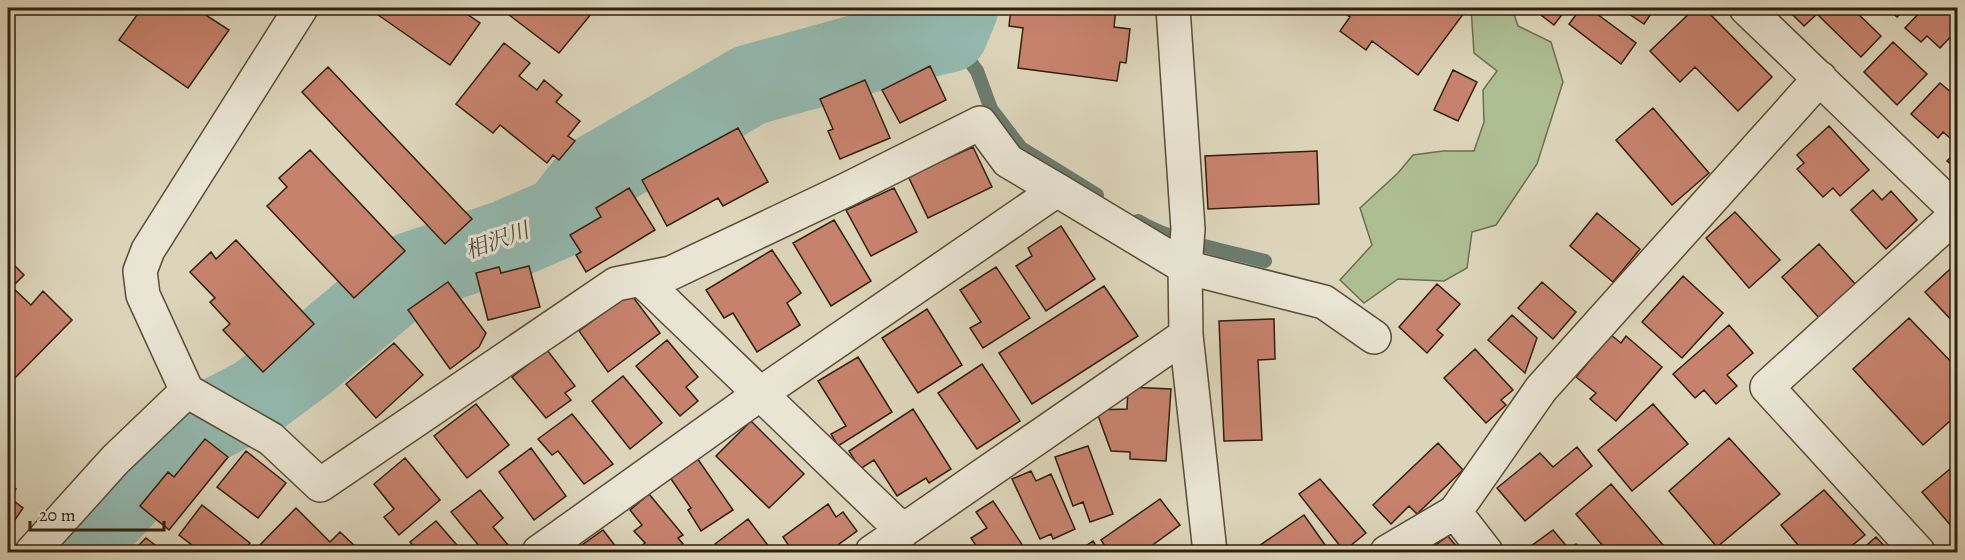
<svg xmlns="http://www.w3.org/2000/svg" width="1965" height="560" viewBox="0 0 1965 560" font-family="Alegreya,'Noto Serif JP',serif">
<rect width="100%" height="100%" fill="#ddd5bb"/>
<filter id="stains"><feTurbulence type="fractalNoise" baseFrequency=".00333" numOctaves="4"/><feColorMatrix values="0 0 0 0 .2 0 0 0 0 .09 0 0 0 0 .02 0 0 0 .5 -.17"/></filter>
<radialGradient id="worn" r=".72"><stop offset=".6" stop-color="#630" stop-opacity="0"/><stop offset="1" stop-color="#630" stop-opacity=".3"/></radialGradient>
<path fill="#aebe93" stroke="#6f6f4f" stroke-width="1.5" d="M1471,8H1512L1518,26L1551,42L1563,82L1537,164L1496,225L1472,232L1467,268L1444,281L1398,279L1364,303L1340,280L1372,245L1360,208L1398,173L1413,155L1443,151H1474L1484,122L1483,90L1497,71L1474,53Z"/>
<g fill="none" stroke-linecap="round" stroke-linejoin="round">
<path stroke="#6b7c6e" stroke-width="14" d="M948,32L977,71L991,109L1021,148L1097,195
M1138,221C1170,241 1227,251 1265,261"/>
<path stroke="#93b9b0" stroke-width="81" d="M72,552L134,485L192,431L256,398L307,360L410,273L505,241L561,217L593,176L750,85L905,42L948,32L958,8"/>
</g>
<path fill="#c7826e" stroke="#30200b" stroke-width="1.5" d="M142,8H195L229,30L188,88L119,40Z
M373,8H458L480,23L450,65L371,10Z
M500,8H596L559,53Z
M1011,8H1116L1114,27L1130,29L1126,63L1120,62L1117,81L1018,68L1023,28L1009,26Z
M1337,8H1456L1464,13L1418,75L1372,41L1366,50L1340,31L1350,17Z
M1546,8H1567L1554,25L1541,15Z
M1581,8H1589L1636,43L1621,64L1569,24Z
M1620,8H1655L1644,24Z
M1695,8H1704L1772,77L1738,111L1695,67L1680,82L1650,51Z
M1786,8H1852L1881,36L1861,57L1817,14L1804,26Z
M1887,8H1907L1897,17Z
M1924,8H1958V29L1940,48L1927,36L1921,42L1905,28Z
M1893,42L1927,74L1897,105L1864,72Z
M504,43L530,63L519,76L537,90L544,80L562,95L556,102L580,121L568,136L575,141L559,160L553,155L547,163L500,125L493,133L456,104Z
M930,66L946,100L900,123L882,90Z
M328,67L472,219L445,244L302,92Z
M1453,70L1477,82L1458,121L1434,110Z
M865,80L890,138L840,159L828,131L833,129L820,99Z
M1940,83L1958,98V130L1950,138L1943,132L1938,138L1911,114Z
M1653,108L1709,173L1672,205L1616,140Z
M1829,126L1869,170L1840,196L1833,188L1823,197L1797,169L1804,163L1797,155Z
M738,128L768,182L723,206L718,198L667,226L642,180Z
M973,147L992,187L928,218L908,176Z
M310,150L405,251L354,298L267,206L287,187L279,178Z
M1958,150V170L1947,161Z
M1317,151L1319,204L1208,209L1205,156Z
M629,188L655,230L586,272L576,255L581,252L570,235L601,217L596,208Z
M894,188L917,232L871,256L846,210Z
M1873,190L1882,200L1891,191L1917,220L1886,249L1851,210Z
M1735,212L1780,260L1749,288L1706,238Z
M1597,213L1640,249L1613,282L1570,246Z
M834,220L871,281L831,306L793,243Z
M1061,226L1095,279L1046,311L1016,266L1032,256L1028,248Z
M236,240L314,324L263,372L223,330L230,324L210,302L215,298L190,272L211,252L216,259Z
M1819,244L1857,286L1820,319L1782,277Z
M772,250L801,293L787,303L800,325L757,352L733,313L724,318L706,290Z
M8,259L24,275L12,287L31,305L43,291L72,320L13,380L8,375Z
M1958,262V327L1925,292Z
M529,266L540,307L488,320L476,273L499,267L501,273Z
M996,267L1030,318L983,348L970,328L981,322L960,290Z
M1683,276L1723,313L1682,358L1642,322Z
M448,282L486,333L479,347L450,369L408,310Z
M1542,282L1576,312L1553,339L1518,308Z
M1437,284L1460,304L1437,330L1443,335L1427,353L1399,327Z
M1104,286L1138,336L1032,404L999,353Z
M630,293L660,333L608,372L579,331Z
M927,309L962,365L918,393L882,338Z
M1512,315L1537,338L1525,373L1488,340Z
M1909,318L1958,369V414L1923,445L1853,369Z
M1274,319L1275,359L1258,360L1262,440L1224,441L1219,321Z
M1729,325L1753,353L1727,375L1737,386L1716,404L1704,390L1695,398L1673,374Z
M1611,335L1621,343L1626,336L1662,367L1616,421L1590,399L1596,393L1576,377Z
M667,340L698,377L686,387L698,401L680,416L636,366Z
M394,343L423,375L376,418L346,384Z
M1475,349L1513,390L1501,400L1506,405L1486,423L1444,378Z
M547,350L575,386L565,393L571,400L546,418L512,377Z
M858,357L892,412L838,446L831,434L846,426L818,381Z
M982,364L1020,421L977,449L938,393Z
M623,376L662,423L630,449L592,401Z
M1128,387L1171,389L1166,461L1130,459V452L1111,451L1096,410L1127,409Z
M476,404L509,445L467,478L434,436Z
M1653,404L1688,444L1632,491L1598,450Z
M913,409L951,469L929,483L926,478L897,496L874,460L860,469L849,451Z
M572,414L613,464L584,484L558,451L552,455L538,439Z
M751,421L804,474L769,508L716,456Z
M1729,438L1780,494L1717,547L1669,491Z
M205,439L228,457L169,530L140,506L168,472L174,477Z
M1438,443L1463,470L1417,514L1409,506L1391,524L1373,505Z
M1088,446L1113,514L1090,522L1083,502L1073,506L1055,457Z
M1577,447L1592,466L1525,521L1497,488L1540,453L1553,467Z
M531,448L566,496L534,520L499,472Z
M246,451L286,483L258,518L217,487Z
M405,458L440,500L399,535L384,517L394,509L374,484Z
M697,458L733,510L701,531L688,510L691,508L669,476Z
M1956,464L1958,467V534L1922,492Z
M1031,471L1036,481L1051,474L1075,529L1053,539L1051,534L1040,539L1012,479Z
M1320,479L1366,533L1344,551L1299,494Z
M8,483L16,489L10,498L23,508L8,530Z
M1611,484L1669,552H1608L1576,514Z
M480,490L503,518L493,527L508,545L499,552H484L451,512Z
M1824,490L1865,535L1844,552H1804L1781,525Z
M649,494L683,535L678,538L683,544L673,552H640L638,549L645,543L634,531L642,525L630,510Z
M1160,499L1180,525L1143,552H1109L1101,540Z
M993,501L1027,552H980L971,538L987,528L976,512Z
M828,504L836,517L843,512L857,531L828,552H793L783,537Z
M202,505L250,543L242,552H201L179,535Z
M296,508L330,542L340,532L359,550L356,552H264L258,547Z
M1304,515L1330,552H1259L1256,548Z
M748,519L773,552H722L715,544Z
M436,521L463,552H419L410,542Z
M603,530L620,552H572Z
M1553,530L1569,549L1576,544L1582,552H1523Z
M1448,536L1461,552H1426Z
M1876,537L1890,552H1859Z
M146,538L164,552H132Z
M1093,541L1100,552H1077Z"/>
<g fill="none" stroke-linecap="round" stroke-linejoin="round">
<g stroke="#5b4d37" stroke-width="36">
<path id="minor" d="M301,8L148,250L140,271L143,295L187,391L271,439L320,485L616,284L671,273L846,190L980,123L1008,161L1057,190L760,394L539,552
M1173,8L1188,229L1185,267L1186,335L1210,552
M1746,8L1958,212
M1057,190L1185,267L1324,302L1374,337
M641,279L903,531
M1455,512L1486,552
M32,552L115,460L187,391
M872,552L1186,335
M1387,552L1455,512L1541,389L1820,78
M1918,552L1767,387L1958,213"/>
</g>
<use href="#minor" stroke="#e9e4d3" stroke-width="33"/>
</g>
<g text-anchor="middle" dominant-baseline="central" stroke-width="6" stroke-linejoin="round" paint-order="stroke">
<g font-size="22" font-style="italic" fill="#4e4e3d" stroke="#e9e4d3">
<text transform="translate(497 241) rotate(-20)">相沢川</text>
</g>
</g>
<rect width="1965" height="560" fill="none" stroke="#ddd5bb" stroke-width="30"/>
<rect x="9" y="9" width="1947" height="542" fill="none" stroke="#30200b" stroke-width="3"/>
<rect x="15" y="15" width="1935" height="530" fill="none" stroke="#30200b" stroke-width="1.5"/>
<path d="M30 521v9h134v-9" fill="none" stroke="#30200b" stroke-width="3"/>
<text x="39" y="521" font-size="18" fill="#30200b" stroke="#e9e4d3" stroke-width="4.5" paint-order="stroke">20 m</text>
<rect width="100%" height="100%" filter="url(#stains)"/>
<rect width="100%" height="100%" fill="url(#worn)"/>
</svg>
